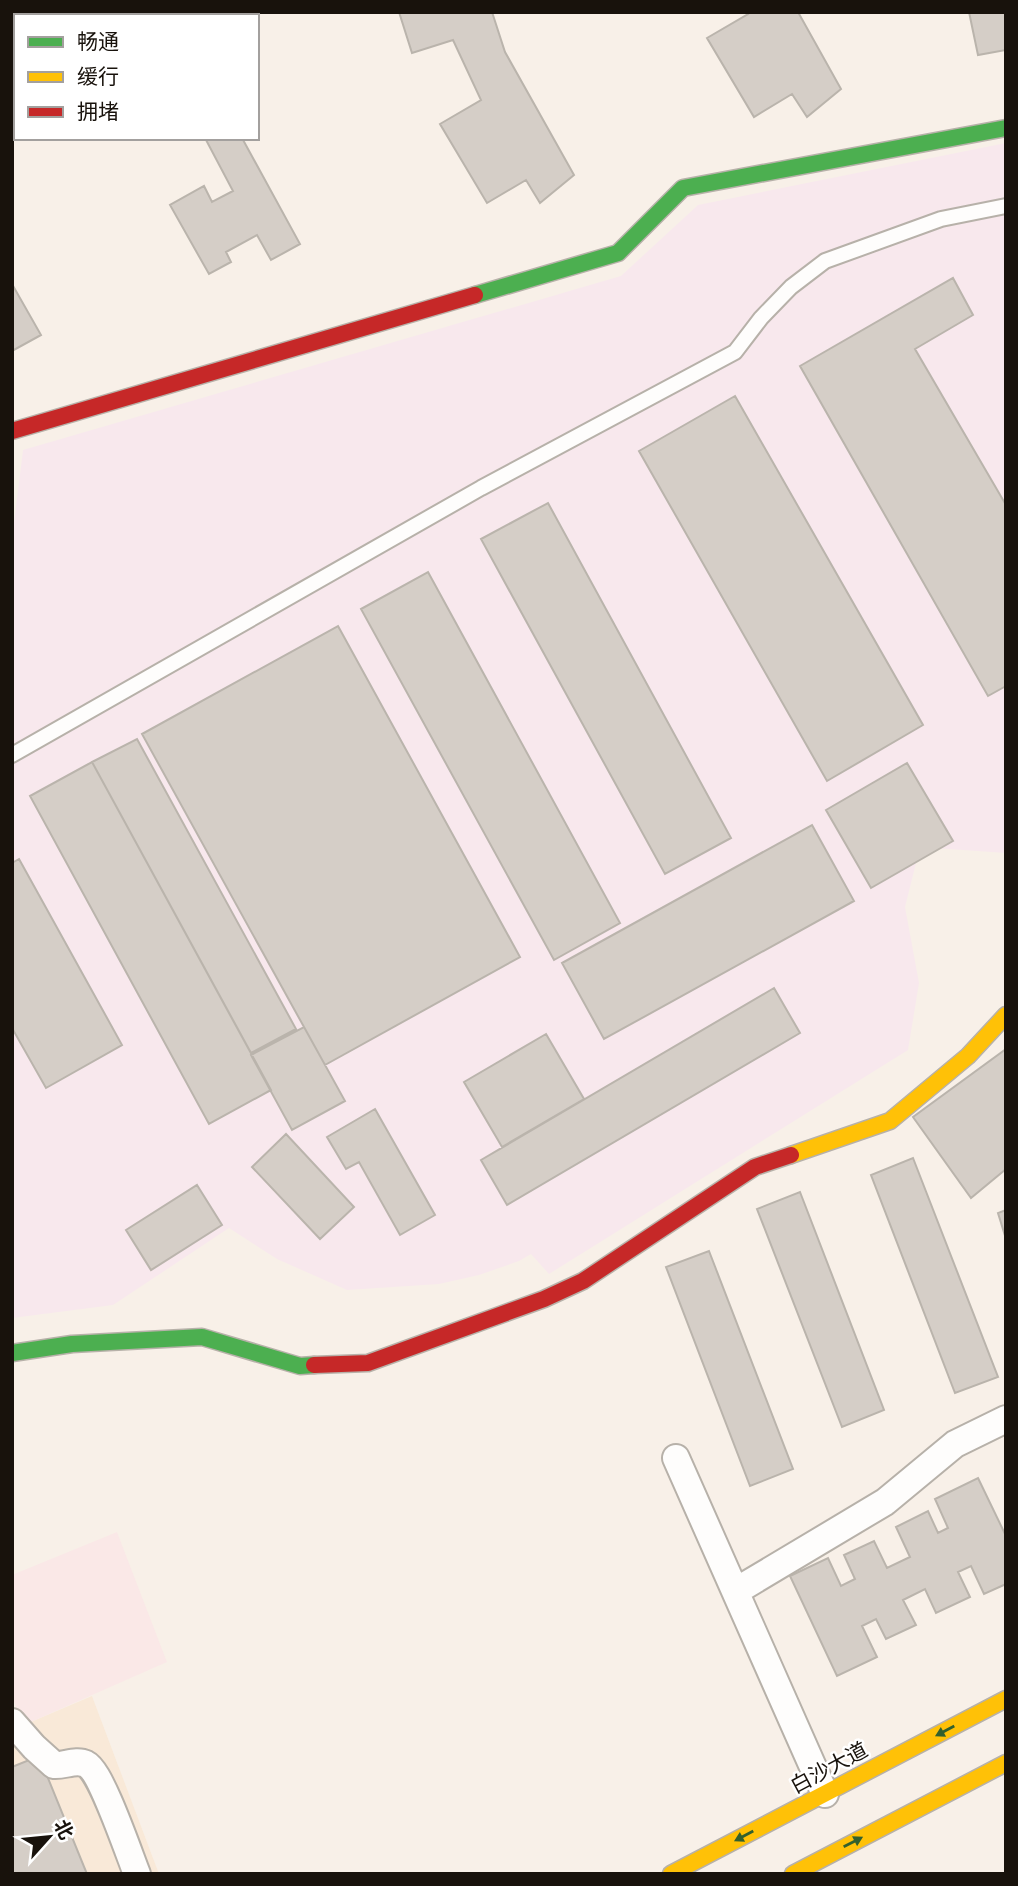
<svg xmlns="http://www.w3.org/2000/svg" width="1018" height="1886" viewBox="0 0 1018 1886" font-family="Roboto,'Noto Sans SC',sans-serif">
<rect width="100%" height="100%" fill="#f8f0e8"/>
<path fill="#f9e9d8" d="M92,1696L159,1874H12V1730Z"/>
<path fill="#f8e8ed" d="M1006,143V853L920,847L905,907L919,983L908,1050L549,1274L531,1254L519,1261L479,1275L439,1284L347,1290L277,1259L229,1228L113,1305L12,1318V538L23,450L621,276L698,205Z"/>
<path fill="#fae8e7" d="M117,1532L167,1662L24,1725L12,1697V1575Z"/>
<path fill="#d5cec7" stroke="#bab4ac" stroke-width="2" d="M185,12H231V16H186Z
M399,12H492L505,52L574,175L540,203L526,180L487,203L440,124L481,100L453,40L412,53Z
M747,12H798L841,89L807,117L792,94L754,117L707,38L748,14Z
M969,12H1006V50L978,55Z
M205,138H242L300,244L271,260L257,235L226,252L231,262L209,274L170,205L204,186L212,202L233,191Z
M953,278L973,315L915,349L1006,505V686L988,696L800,366Z
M12,284L41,335L12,351Z
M735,396L923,725L827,781L639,451Z
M548,503L731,838L665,874L481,539Z
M428,572L620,923L554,960L361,609Z
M338,626L520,957L325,1065L142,734Z
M137,739L296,1029L251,1053L92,762Z
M92,762L271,1090L209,1124L30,796Z
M907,763L953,841L871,888L826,810Z
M812,825L854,901L604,1039L562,963Z
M19,859L122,1045L46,1088L12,1028V863Z
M774,988L800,1033L507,1205L481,1160Z
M304,1027L345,1101L292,1130L251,1055Z
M546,1034L584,1099L502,1147L464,1082Z
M1006,1049V1169L971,1198L913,1117Z
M375,1109L435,1215L400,1235L359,1162L346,1169L327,1137Z
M286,1134L354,1207L320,1239L252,1167Z
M913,1158L998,1377L955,1393L871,1175Z
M197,1185L222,1225L151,1270L126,1230Z
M800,1192L884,1410L842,1427L757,1209Z
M1006,1210V1239L998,1213Z
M709,1251L793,1469L750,1486L666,1267Z
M978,1478L1006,1536V1584L984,1594L971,1566L958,1572L970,1597L936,1613L925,1589L903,1600L916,1625L886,1639L876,1619L862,1626L877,1657L837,1676L790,1576L828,1558L841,1586L855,1579L844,1555L874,1541L887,1568L910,1557L896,1527L928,1511L938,1533L948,1528L935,1499Z
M39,1756L87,1874H12V1767Z"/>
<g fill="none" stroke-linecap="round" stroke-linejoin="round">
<g stroke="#b7b1a9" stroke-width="18">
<path id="lane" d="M12,755L481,488L735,352L761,318L791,287L825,261L941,219L1006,206"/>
</g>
<g stroke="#b7b1a9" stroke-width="30">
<path id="street" d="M676,1458L825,1794
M736,1591L885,1502L955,1444L1006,1419
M12,1722L34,1747L54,1765C64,1766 76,1759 86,1764C101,1771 129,1854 137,1874"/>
</g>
<g stroke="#b7b1a9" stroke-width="19">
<path id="fast" d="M475,295L618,253L683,188L1006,128
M12,1353L72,1344L202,1337L300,1366L314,1365"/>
</g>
<g stroke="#b7b1a9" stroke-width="19">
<path id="slow" d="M791,1155L890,1121L968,1056L1006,1015
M671,1874L1006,1699
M793,1874L1006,1763"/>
</g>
<g stroke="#b7b1a9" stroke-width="19">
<path id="jam" d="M12,431L475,295
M314,1365L368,1363L544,1299L583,1281L755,1167L791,1155"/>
</g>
<use href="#lane" stroke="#fefdfc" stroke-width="14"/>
<use href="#street" stroke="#fefdfc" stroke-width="26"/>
<use href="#fast" stroke="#4caf50" stroke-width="16"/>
<use href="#slow" stroke="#ffc107" stroke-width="16"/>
<use href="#jam" stroke="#c62828" stroke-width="16"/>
</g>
<defs><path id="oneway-solid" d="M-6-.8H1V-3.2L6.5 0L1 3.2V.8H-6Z" transform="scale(1.75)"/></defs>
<g fill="#32602e">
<use href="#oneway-solid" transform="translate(945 1731) rotate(152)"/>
<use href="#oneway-solid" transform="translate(744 1836) rotate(152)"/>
<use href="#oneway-solid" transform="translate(853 1842) rotate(-27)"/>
</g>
<g text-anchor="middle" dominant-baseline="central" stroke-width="5" stroke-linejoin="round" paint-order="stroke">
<g font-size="21" fill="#18120c" stroke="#fff">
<text transform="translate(829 1768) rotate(-28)">白沙大道</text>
</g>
</g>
<rect width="1018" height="1886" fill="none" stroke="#18120c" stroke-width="28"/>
<rect x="14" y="14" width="245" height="126" fill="#ffffff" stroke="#a3a09e" stroke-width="2"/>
<rect x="28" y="37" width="35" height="10" fill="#4caf50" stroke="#a3a09e" stroke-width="2"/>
<text x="77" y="49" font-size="21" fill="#18120c">畅通</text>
<rect x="28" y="72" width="35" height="10" fill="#ffc107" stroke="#a3a09e" stroke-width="2"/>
<text x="77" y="84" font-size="21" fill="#18120c">缓行</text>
<rect x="28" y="107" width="35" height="10" fill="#c62828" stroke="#a3a09e" stroke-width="2"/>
<text x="77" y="119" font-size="21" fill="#18120c">拥堵</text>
<g transform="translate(49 1837) rotate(63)" stroke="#ffffff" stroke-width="5" paint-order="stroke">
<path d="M0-5L12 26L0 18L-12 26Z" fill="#18120c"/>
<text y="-10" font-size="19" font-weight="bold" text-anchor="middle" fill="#18120c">北</text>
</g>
</svg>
